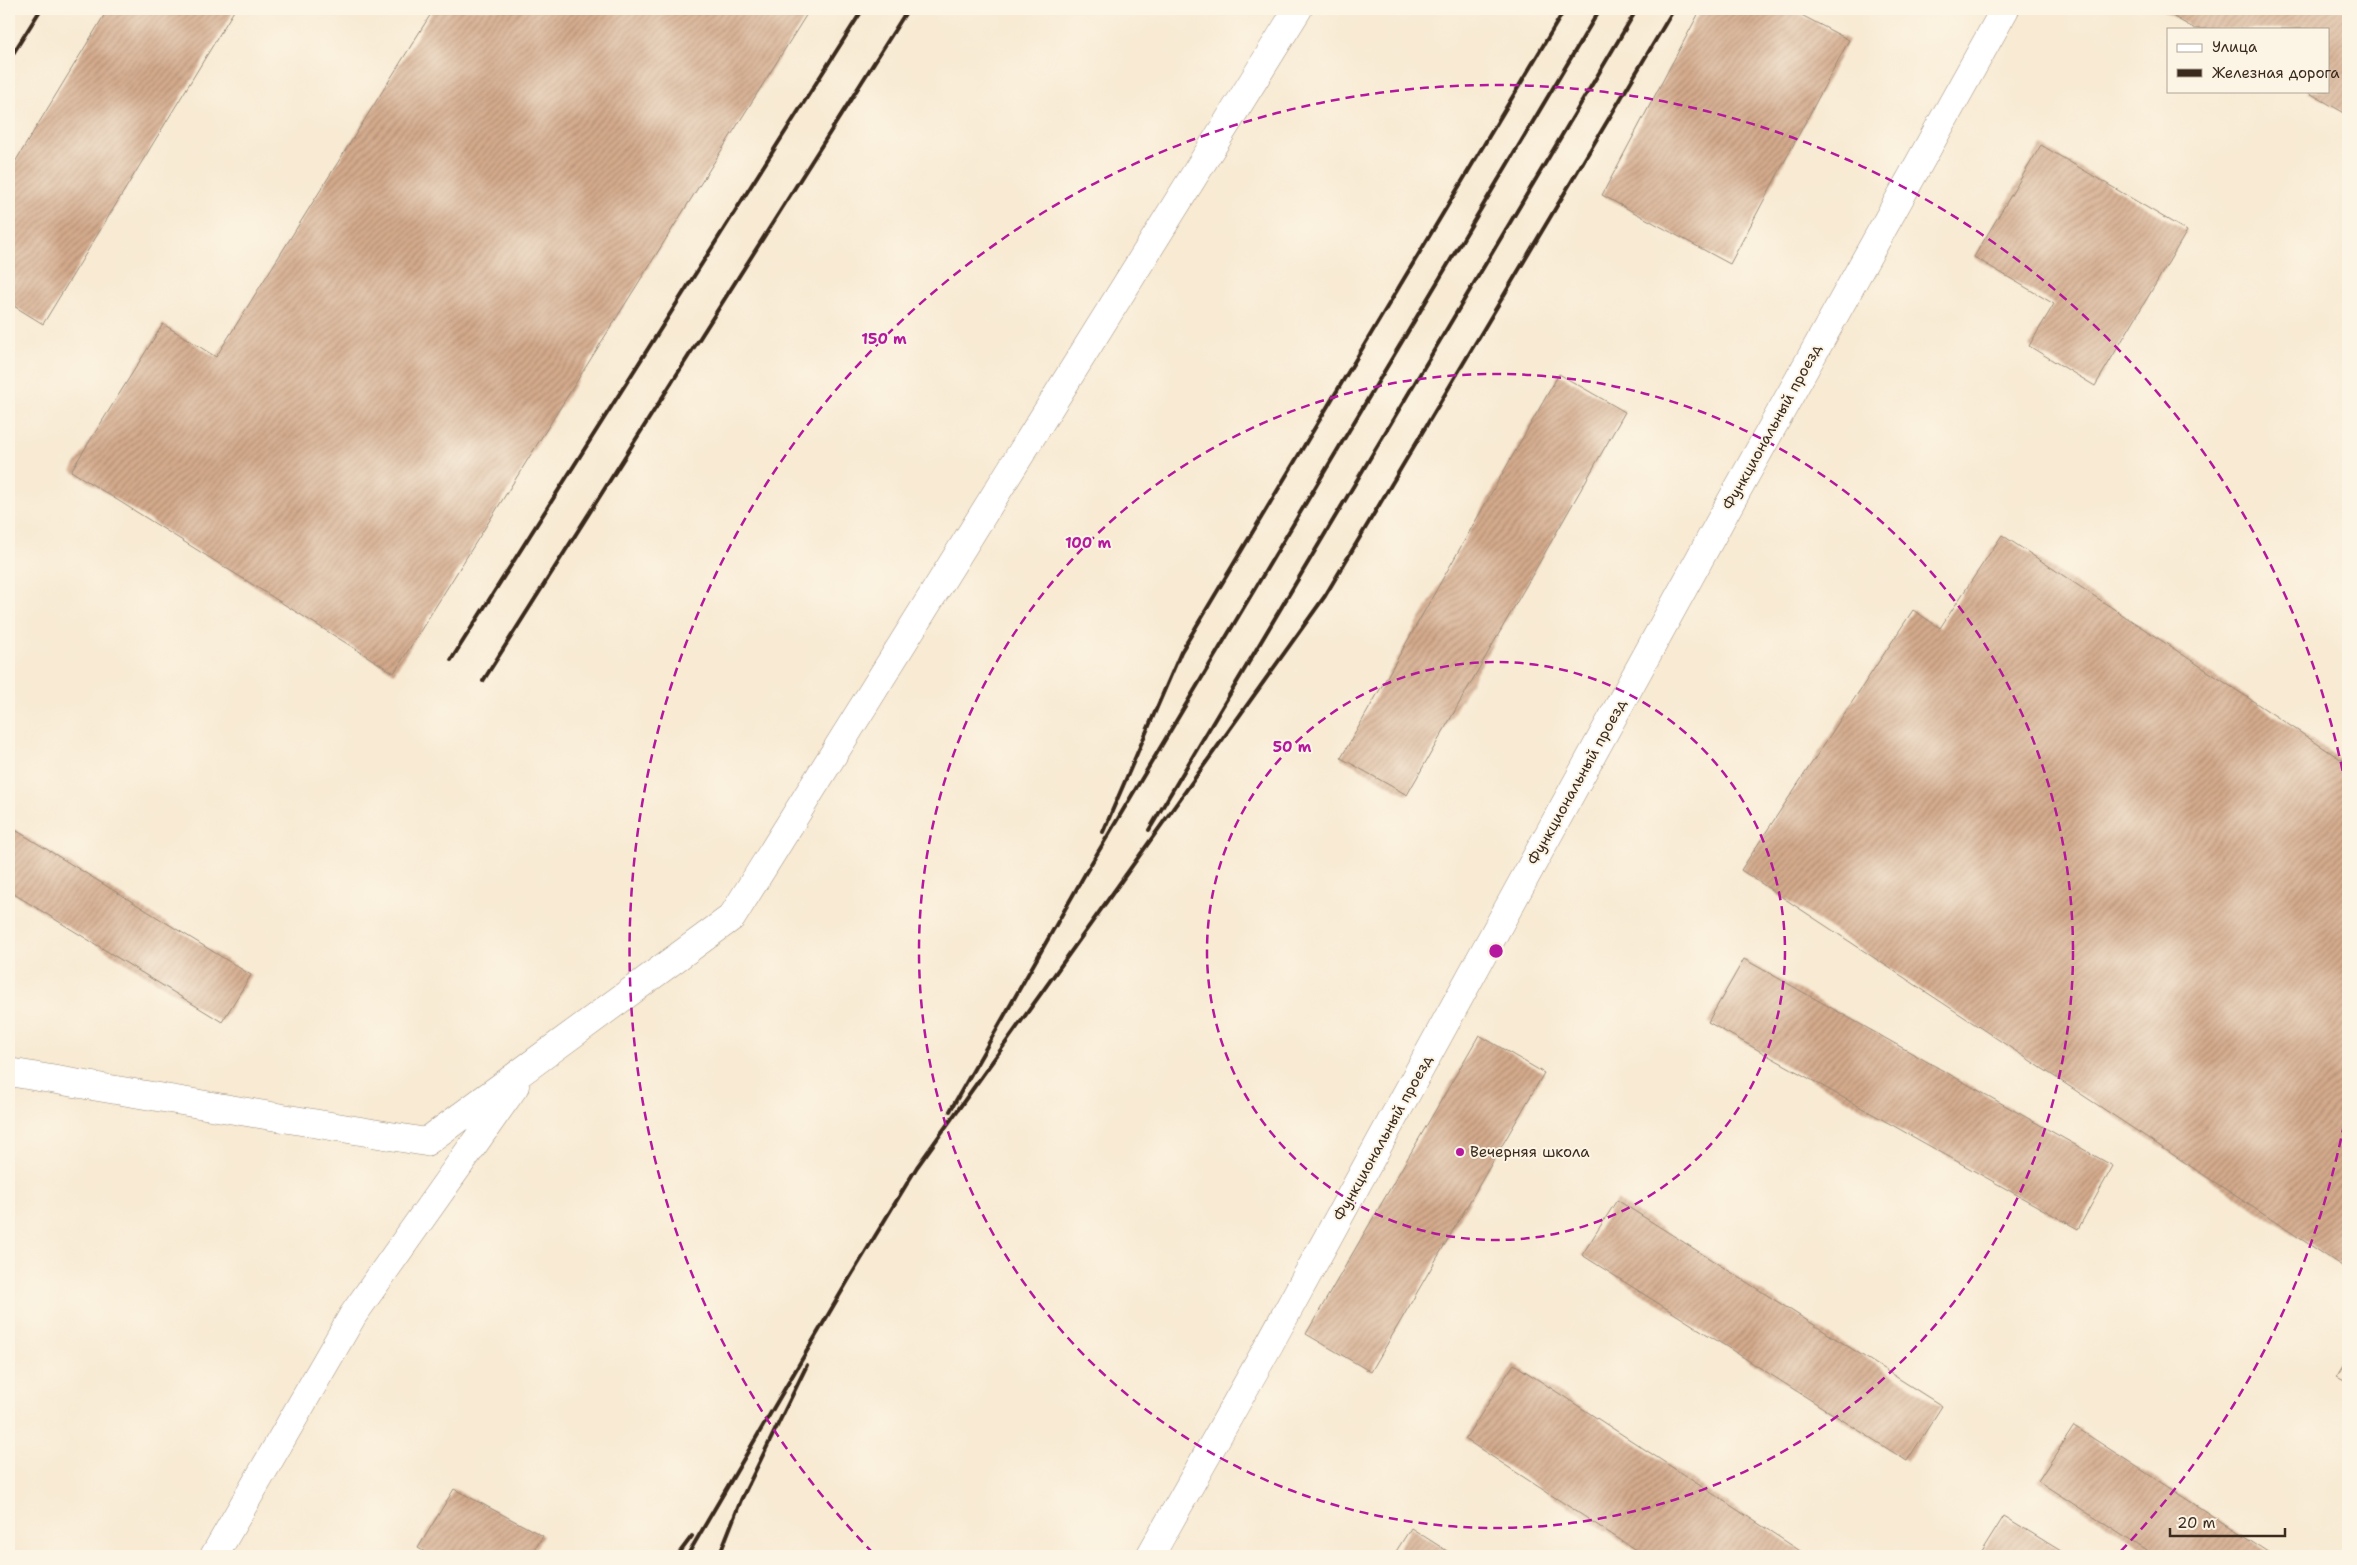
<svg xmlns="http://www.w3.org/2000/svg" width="2357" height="1565" viewBox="0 0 2357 1565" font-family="'Shantell Sans',sans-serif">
<defs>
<pattern id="building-hatch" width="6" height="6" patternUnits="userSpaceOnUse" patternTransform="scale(1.25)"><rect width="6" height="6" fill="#d4aa8c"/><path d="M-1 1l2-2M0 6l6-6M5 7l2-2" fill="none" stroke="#ad8b72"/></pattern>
</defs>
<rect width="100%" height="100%" fill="#fcf5e5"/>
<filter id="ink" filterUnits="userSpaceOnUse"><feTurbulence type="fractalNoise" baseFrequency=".02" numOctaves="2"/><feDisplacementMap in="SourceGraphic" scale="10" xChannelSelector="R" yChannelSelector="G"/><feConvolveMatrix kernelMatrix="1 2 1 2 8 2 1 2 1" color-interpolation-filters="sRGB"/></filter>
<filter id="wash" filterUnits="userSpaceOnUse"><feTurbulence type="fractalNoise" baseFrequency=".0096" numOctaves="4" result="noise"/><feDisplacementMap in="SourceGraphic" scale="20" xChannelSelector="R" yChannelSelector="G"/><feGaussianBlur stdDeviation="1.12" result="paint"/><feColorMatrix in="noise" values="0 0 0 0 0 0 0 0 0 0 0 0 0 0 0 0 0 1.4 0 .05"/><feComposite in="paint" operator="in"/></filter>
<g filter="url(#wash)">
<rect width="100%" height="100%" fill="#f8ead3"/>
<g id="blocks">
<path fill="url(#building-hatch)" d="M108,9H235L43,324L9,303V172Z
M434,9H810L394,673L71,471L163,324L216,357Z
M1701,9H1790L1849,40L1730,264L1602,195Z
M2160,9H2348V115L2306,91H2328V29H2195Z
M2041,145L2187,231L2095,386L2029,346L2054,304L1974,257Z
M1559,374L1625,412L1407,795L1341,758Z
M2002,535L2348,764V1270L1741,870L1913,610L1940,628Z
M9,826L251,975L222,1022L9,891Z
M1744,959L2113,1166L2078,1229L1708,1022Z
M1479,1035L1544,1073L1371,1372L1306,1334Z
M1617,1200L1942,1406L1907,1461L1582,1255Z
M2348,1357V1382L2337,1376Z
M1514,1364L1808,1556H1645L1465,1439Z
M2074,1426L2274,1556H2154L2038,1481Z
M454,1489L543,1536L531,1556H432L418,1548Z
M2004,1516L2069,1556H1979Z
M1411,1528L1455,1556H1393Z"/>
</g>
</g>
<g filter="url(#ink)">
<use href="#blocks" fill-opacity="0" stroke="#9a8a78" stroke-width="1"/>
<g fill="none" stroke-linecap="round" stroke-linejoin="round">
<g stroke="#9a8a78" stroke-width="29">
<path id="minor" d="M9,1072L426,1142L732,917L1298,9
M214,1556L353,1315L515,1086
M1150,1556L1265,1352L1735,494L2005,9"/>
</g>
<use href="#minor" stroke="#fff" stroke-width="28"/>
<path stroke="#3b2a1e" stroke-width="4" d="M9,60L41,9
M451,660L863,9
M483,681L908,9
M1149,830L1637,9
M1103,832L1181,652L1565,9
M950,1111L1085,874L1600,9
M677,1556L692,1536
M687,1556L849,1279L917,1167L1325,596L1674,9
M719,1556L741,1500L807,1365"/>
</g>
</g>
<g fill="none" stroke="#b5179e" stroke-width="2.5" stroke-dasharray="9 6">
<circle cx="1496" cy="951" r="289"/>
<circle cx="1496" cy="951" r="577"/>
<path d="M2347 1109A866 866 0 0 1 2119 1553M873 1553A866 866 0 1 1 2347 793"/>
</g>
<circle fill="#b5179e" stroke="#fcf5e5" stroke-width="2" cx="1460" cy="1152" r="5"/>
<g text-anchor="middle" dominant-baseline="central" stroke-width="4" stroke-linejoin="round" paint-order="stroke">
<g font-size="15" fill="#3b2a1e" stroke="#fcf5e5">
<text transform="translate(1772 427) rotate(-61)">Функциональный проезд</text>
<text transform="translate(1577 782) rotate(-61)">Функциональный проезд</text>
<text transform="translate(1383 1138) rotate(-61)">Функциональный проезд</text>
</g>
<g font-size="15" fill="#3b2a1e" stroke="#fcf5e5" text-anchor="start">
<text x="1470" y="1152">Вечерняя школа</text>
</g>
</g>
<circle cx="1496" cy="951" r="8" fill="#b5179e" stroke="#fcf5e5" stroke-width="2.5"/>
<g font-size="15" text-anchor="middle" font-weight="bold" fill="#b5179e" stroke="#fcf5e5" stroke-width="4" stroke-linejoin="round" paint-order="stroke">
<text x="884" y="344">150 m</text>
<text x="1088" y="548">100 m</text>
<text x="1292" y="752">50 m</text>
</g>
<rect width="2357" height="1565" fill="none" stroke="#fcf5e5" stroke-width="30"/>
<rect x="2167" y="28" width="162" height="65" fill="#fcf5e5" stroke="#afa495"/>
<rect x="2177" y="44" width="25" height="8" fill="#ffffff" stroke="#afa495"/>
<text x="2212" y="52" font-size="15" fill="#3b2a1e">Улица</text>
<rect x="2177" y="69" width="25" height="8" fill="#3b2a1e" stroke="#afa495"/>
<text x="2212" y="78" font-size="15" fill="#3b2a1e">Железная дорога</text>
<path d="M2170 1528v8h115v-8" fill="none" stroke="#3b2a1e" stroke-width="2.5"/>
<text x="2177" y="1528" font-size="15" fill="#3b2a1e" stroke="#fcf5e5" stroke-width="4" paint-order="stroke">20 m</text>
</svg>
